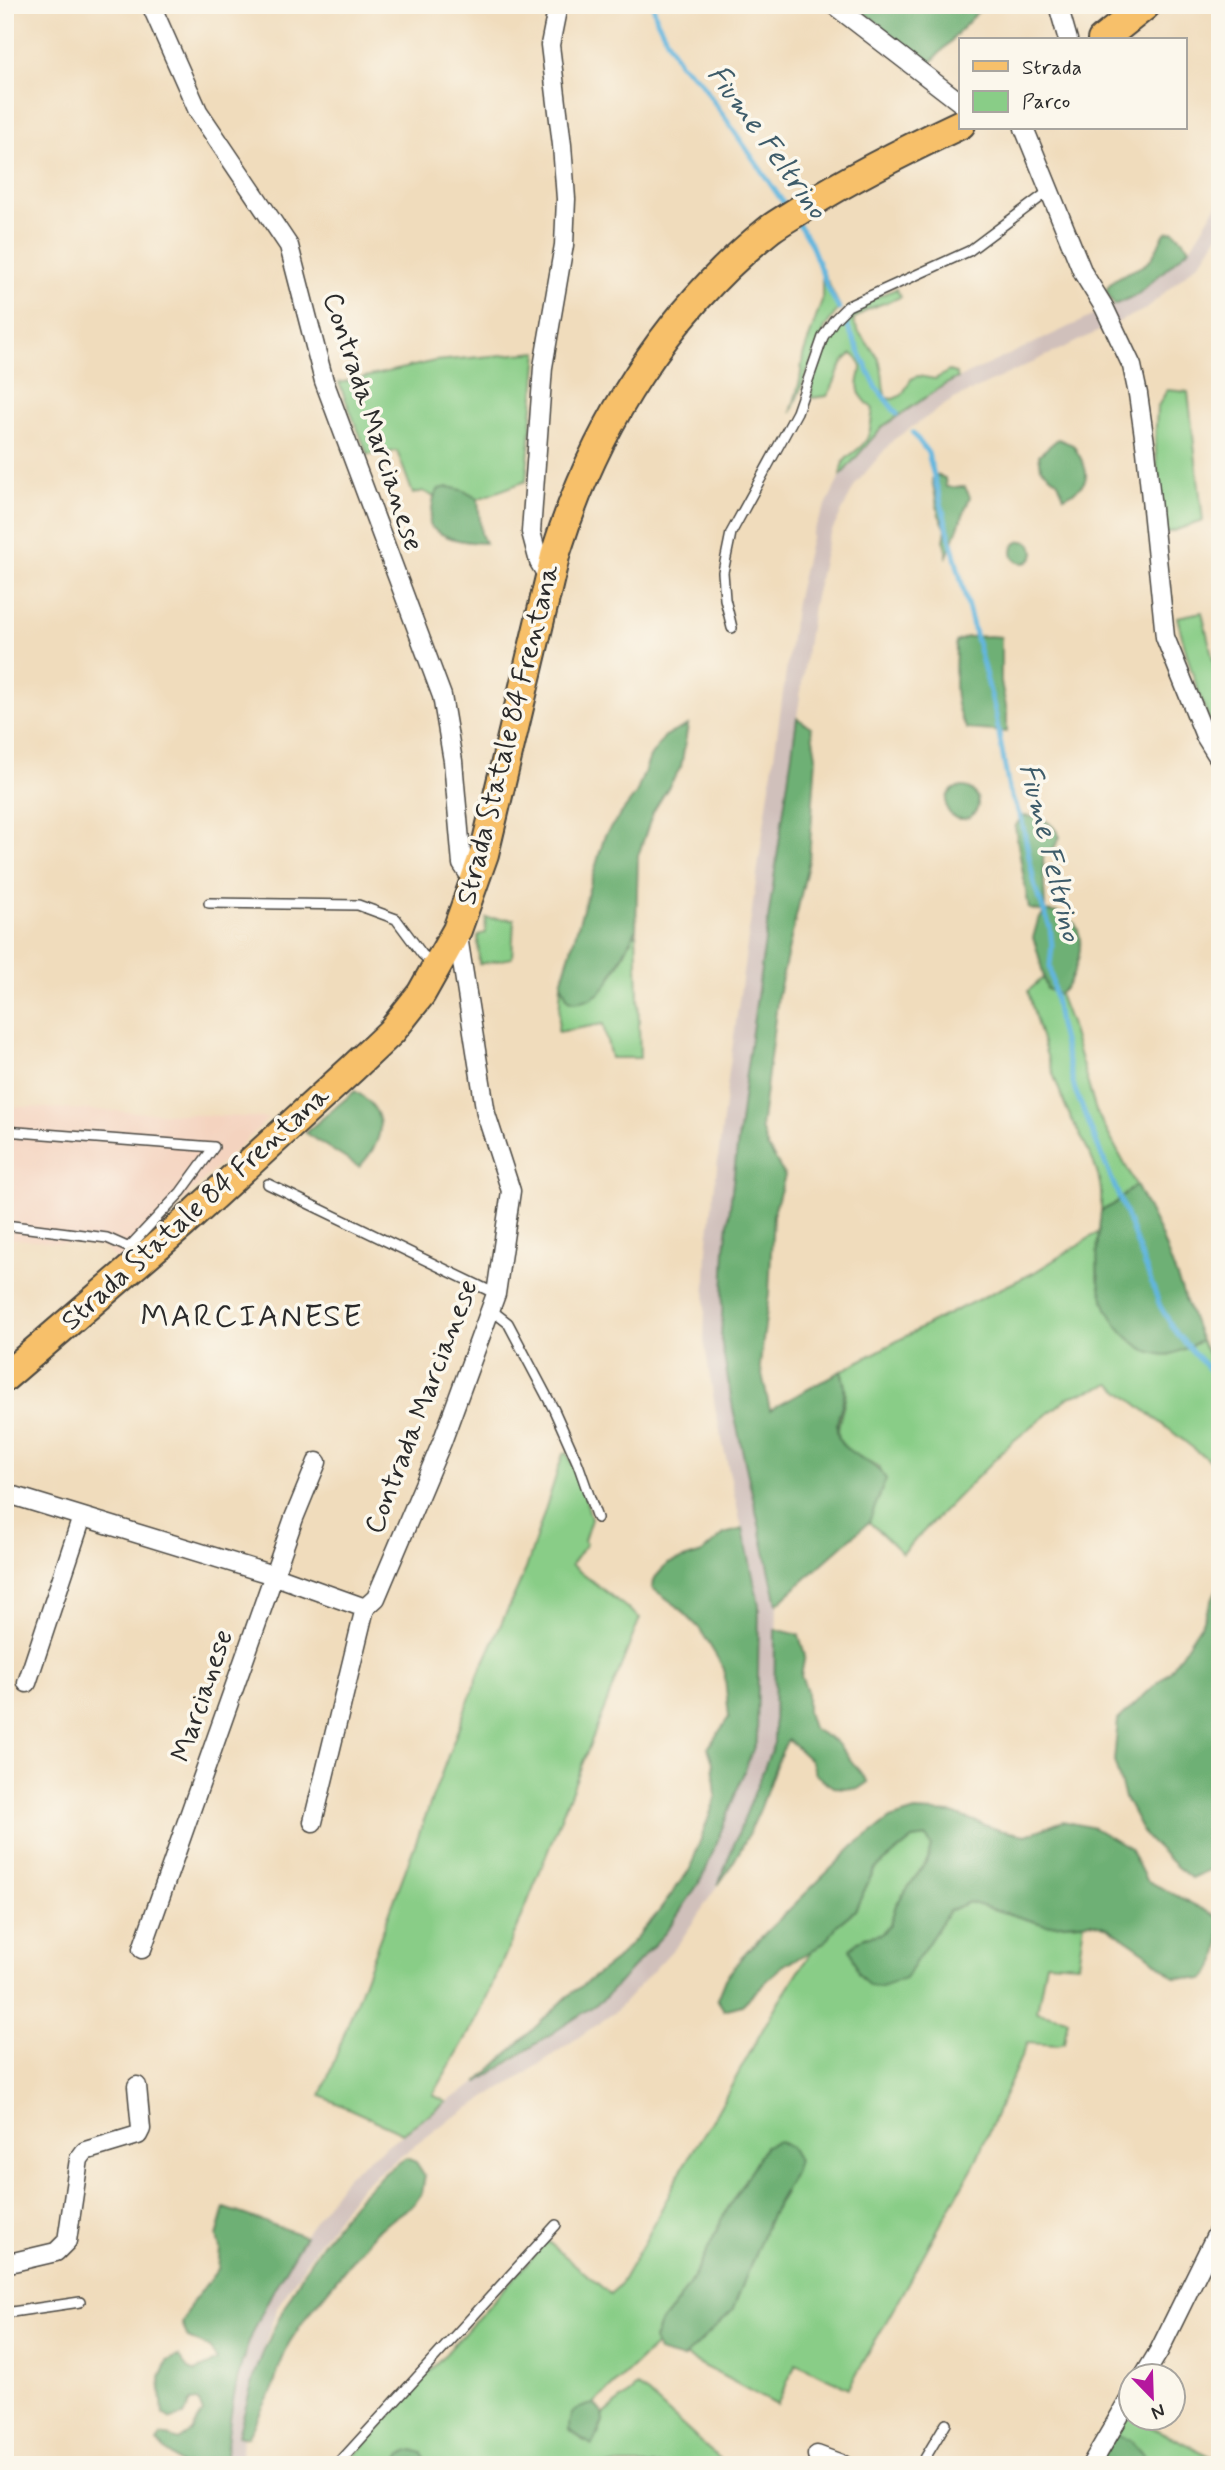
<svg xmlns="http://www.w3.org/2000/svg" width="1225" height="2470" viewBox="0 0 1225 2470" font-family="Mynerve,sans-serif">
<rect width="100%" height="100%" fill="#fbf7ec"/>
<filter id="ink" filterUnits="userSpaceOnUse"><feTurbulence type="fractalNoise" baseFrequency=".0143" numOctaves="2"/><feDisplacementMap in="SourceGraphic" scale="14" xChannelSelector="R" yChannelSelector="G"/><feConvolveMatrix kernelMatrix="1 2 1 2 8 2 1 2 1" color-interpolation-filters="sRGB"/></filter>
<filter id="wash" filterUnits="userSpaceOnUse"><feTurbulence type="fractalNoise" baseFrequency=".00686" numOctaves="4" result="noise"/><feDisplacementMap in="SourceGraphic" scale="28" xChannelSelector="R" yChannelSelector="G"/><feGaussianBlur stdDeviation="1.57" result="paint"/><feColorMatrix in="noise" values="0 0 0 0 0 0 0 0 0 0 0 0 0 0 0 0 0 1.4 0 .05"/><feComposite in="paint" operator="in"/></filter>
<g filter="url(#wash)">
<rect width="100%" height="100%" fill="#f0dcbc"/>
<path fill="#f4d3bf" d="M5,1106L269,1118L118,1261L103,1247L5,1238Z"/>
<path fill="#d0c0bb" d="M1220,200V232L1203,259L1146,309L952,400L893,440L855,485L828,539L813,606L746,1073L725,1249L721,1339L733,1409L777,1604L774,1743L718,1885L679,1943L615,2012L519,2078L446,2122L360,2187L318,2244L278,2306L260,2358L242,2421L241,2465H224L225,2418L243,2353L263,2298L304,2235L348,2175L436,2108L510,2063L604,1999L666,1932L703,1877L743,1776L757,1647L759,1605L716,1413L704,1340L707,1248L729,1071L796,602L812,533L841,475L882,427L944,385L1137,295L1190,248Z"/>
<path fill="#89cd87" stroke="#5a7c59" stroke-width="2" d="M822,270L840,307L826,326L791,413L800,380L803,356L822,300Z
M896,289L901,297L868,309L853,320C858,336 870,344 878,358C885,371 881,385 886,398L893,399L902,395L911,379L918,376L935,379L949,371L956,373L958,378L944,385L882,427L841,475C839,457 855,455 864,443C871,435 871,420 873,409C868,404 861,398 859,391C855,374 870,368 852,354C838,362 837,383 827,396L811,398L812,383L834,328L849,312L874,298Z
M538,352L526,481L478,499L462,490L439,489L434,497L423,491L413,494L397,451L368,455L339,383L435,361Z
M1167,390L1188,392L1203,521L1164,534L1155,442L1157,408Z
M1202,612L1220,690V744C1200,703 1188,661 1177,617Z
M486,918L514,919L512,958L479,964L478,935L485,933Z
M636,930L640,1058H611L603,1024L558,1032L561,983L568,1000C606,1009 622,955 636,930Z
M1043,978L1048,989L1059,994L1070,1023L1096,1111L1136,1185L1113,1205L1101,1211C1101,1203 1102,1193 1100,1184C1095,1156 1076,1131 1065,1105C1050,1068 1038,1030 1028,991Z
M1099,1232L1097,1279L1169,1355L1201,1341L1220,1376V1469L1111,1384L1069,1397L1012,1442L902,1553L869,1522L871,1512L880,1496L879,1467C869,1461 858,1457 849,1451C829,1438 842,1417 845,1399C847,1389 844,1381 841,1371L940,1318L1033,1273Z
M567,1453L582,1484L591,1519L584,1541L586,1544L571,1565L640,1618L519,1924L477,2019L433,2095L446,2102L403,2133L321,2096L479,1673L526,1569L563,1454Z
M927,1837L931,1846L928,1859L896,1905L890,1925L881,1934L865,1937L905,1978L949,1911L969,1902L1046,1925L1084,1923L1078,1964L1046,1962L1037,2012L1068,2019L1064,2043L1058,2045L1027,2043L975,2163L849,2388L796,2363L777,2405L685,2356L732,2311L770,2217L785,2193L765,2146L724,2215L699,2268L678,2302L660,2324L654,2339L656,2345L594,2404L585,2406L570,2430L584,2441L598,2435L603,2422L602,2416L637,2387L648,2394L726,2465H346L547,2241L610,2294L619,2286L648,2236L682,2168L712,2121L773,2011L811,1952L829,1938L837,1925L855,1910L874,1870L913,1839Z
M1127,2415L1210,2456L1220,2461V2464L1152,2465L1139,2449L1115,2435Z"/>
<path fill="#6eb074" stroke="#4c6e50" stroke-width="2" d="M858,5H984L929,65L857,7Z
M1174,231L1190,248L1137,295L1114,305L1106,291C1113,273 1135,273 1148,262C1158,253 1158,241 1166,232Z
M1058,439L1073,445C1088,470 1096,483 1064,497L1058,482L1041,468L1039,455Z
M936,475L945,478L946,487H965L970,497L947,556L944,542L946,529L939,515L932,479Z
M448,487L462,490L478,499L481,534L485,543C463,542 445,540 429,525L434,497L439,489Z
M1012 552a11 11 0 1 1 22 0a11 11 0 1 1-22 0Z
M989,636L1001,637V682L1007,711V732L967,729C950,705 956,671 956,642L967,637Z
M797,718L811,727L816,756L809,860L778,995L761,1128L767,1146L785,1176L773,1215L769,1293L760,1365L770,1410L841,1371C852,1402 832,1414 838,1436C842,1454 873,1458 886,1479L869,1522L777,1604L733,1409L721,1339L725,1249L746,1073Z
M688,725L681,767L653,812L638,856L636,930L609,981L601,992L590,999L575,1002L568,1000L561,983L605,835L636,794L650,757L665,736Z
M946 803a16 16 0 1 1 32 0a16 16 0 1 1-32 0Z
M1022,816C1041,817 1051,820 1060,837L1054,848L1043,856L1045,911C1050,912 1057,912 1062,914C1086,924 1082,952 1074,972C1070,981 1068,988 1059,994L1047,989C1041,972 1041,957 1033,938L1038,920L1045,912L1029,909L1015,827Z
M355,1091C390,1112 385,1140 359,1167L305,1133Z
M1136,1185L1160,1233L1201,1341C1191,1345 1181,1352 1171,1354C1158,1357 1141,1349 1132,1341C1091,1305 1095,1260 1101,1211L1113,1205Z
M743,1529L759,1605L757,1739L703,1877L666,1932L604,1999L477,2083L567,1997L616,1960L657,1914L690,1869L716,1797L713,1763L708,1748L729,1717L724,1669L700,1629L677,1606L652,1588L653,1580L667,1564L702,1553L724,1534Z
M1220,1582V1840L1216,1867L1191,1878L1177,1867L1145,1836L1125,1798L1114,1761L1118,1720L1171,1670L1201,1624Z
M775,1629L799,1635L805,1655L801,1676L807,1691V1712L812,1728L837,1743L868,1782L858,1789L833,1787L827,1783L815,1774L810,1760L788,1740C775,1761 770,1784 761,1807C749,1835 736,1861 718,1885L774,1743Z
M915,1811L952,1813L999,1830L1026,1835L1063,1821L1094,1828L1130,1849L1146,1880L1220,1918C1220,1942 1222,1962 1204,1980L1174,1977L1147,1954L1108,1927L1091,1922L1046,1925L969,1902L949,1911L905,1978L881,1987L869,1986L858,1973L850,1948L865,1937L881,1934L890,1925L896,1905L928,1859L931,1846L927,1837L913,1839L874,1870L855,1910L837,1925L829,1938L811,1952L783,1965L742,2005L724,2010L717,1999L725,1979L746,1952L854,1846L890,1819Z
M779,2141L791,2148L798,2160L793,2175L770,2217L732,2311L683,2359L658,2352L654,2339L660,2324L678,2302L699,2268L724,2215L765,2146Z
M406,2158L416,2162L425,2176L422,2193L414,2204L376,2231L306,2317L289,2343L278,2370L273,2389L247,2437L238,2435C246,2408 252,2379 263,2353C291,2286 343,2197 406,2158Z
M225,2208L305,2236C281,2276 256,2317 242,2362C232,2395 228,2431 225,2465H182L157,2442L161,2436H168L179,2440L192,2431L203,2413L198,2400L191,2401L184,2416L171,2419L163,2414L160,2378L167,2361L178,2356L188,2369L195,2372L217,2361L210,2348L188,2338L182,2324L191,2304L218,2269L220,2249L217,2236Z
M594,2404L602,2412L603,2422L592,2445L569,2430C569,2410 575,2408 594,2404Z
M1115,2435L1130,2440L1152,2465H1097Z
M413,2450L422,2453L427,2465H393L401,2454Z"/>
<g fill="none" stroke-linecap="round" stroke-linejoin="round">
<path stroke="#62b6de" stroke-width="5" d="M653,5L657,20L679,63L699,80L787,208
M797,222L811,244L827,286L839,309
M844,319L876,387L897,414
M913,433L928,453L995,711L1009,790L1022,821L1035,887L1050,927L1052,946L1050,966L1059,1025L1075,1090L1124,1209L1160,1306L1176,1333L1220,1382"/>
</g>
</g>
<g filter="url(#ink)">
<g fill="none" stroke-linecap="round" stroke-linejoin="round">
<g stroke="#494641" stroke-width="12">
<path id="lane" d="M732,628L725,599L723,572L731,533L797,412L823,337L834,320L848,306L969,251L1049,191
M209,903L358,905L396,919L422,954L432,963
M5,1131L214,1147L181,1192L130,1246
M268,1184L496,1294
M5,1225L107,1238L134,1250
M490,1309L508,1323L554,1410L578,1464L597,1518
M5,2313L80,2302
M337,2465L556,2225
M921,2465L946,2423"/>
</g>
<g stroke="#494641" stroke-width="21">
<path id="street" d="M151,5L198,111L289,246L324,381L442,696L453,761L462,864L474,882
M834,5L961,103
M1058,5L1068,40
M1024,128L1083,273L1104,307L1132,366L1138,394L1146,450L1165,637L1205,736L1220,760
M550,580L539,562L531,532L543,367L564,245L566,199L562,145L550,45L558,5
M5,1493L273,1575L365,1608
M27,1683L82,1517
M313,1822L365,1608L376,1598L442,1442L496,1294L511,1191L486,1114L457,930
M142,1949L294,1518L317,1462
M5,2264L56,2252L67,2241L79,2159L85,2151L138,2135L141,2129L137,2086
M1144,2376L1159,2351L1220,2227
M817,2455L844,2465
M1091,2465L1130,2398"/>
</g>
<g stroke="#494641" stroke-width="32">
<path id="primary" d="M1102,40L1146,5
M5,1377L184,1223L353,1068L391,1032L421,994L457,930L484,854L556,552C595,427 667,311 770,229C781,221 794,214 806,206C855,175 908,149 961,124"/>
</g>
<use href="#lane" stroke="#fff" stroke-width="9"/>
<use href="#street" stroke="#fff" stroke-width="18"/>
<use href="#primary" stroke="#f7c06b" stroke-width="28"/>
</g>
</g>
<g text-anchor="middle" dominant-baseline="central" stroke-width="7" stroke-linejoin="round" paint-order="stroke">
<g font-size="28" fill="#2b2b2b" stroke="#fbf7ec">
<text transform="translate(372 422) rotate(72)">Contrada Marcianese</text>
<text transform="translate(509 735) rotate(-76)">Strada Statale 84 Frentana</text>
<text transform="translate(196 1209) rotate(-42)">Strada Statale 84 Frentana</text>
<text transform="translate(422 1407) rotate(-69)">Contrada Marcianese</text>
<text transform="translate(203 1696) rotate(-71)">Marcianese</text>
</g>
<g font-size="30" font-style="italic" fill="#3e5c6a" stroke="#fbf7ec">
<text transform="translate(767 142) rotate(54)">Fiume Feltrino</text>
<text transform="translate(1050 852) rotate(76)">Fiume Feltrino</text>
</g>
<g font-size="32" letter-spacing="2" fill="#2b2b2b" stroke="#fbf7ec">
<text x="252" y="1317">MARCIANESE</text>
</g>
</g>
<rect width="1225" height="2470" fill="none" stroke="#fbf7ec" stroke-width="28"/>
<rect x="959" y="38" width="228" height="91" fill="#fbf7ec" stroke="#a8a59f" stroke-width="2"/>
<rect x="973" y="61" width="35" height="10" fill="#f7c06b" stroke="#a8a59f" stroke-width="2"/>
<text x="1022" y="74" font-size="21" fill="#2b2b2b">Strada</text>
<rect x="973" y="91" width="35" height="21" fill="#89cd87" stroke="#a8a59f" stroke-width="2"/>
<text x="1022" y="108" font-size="21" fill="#2b2b2b">Parco</text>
<g transform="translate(1152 2397) rotate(157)"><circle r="33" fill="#fbf7ec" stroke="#a8a59f" stroke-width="2"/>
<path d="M0-5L12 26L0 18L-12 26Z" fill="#b5179e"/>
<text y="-10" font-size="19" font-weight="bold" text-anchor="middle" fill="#2b2b2b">N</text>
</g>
</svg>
